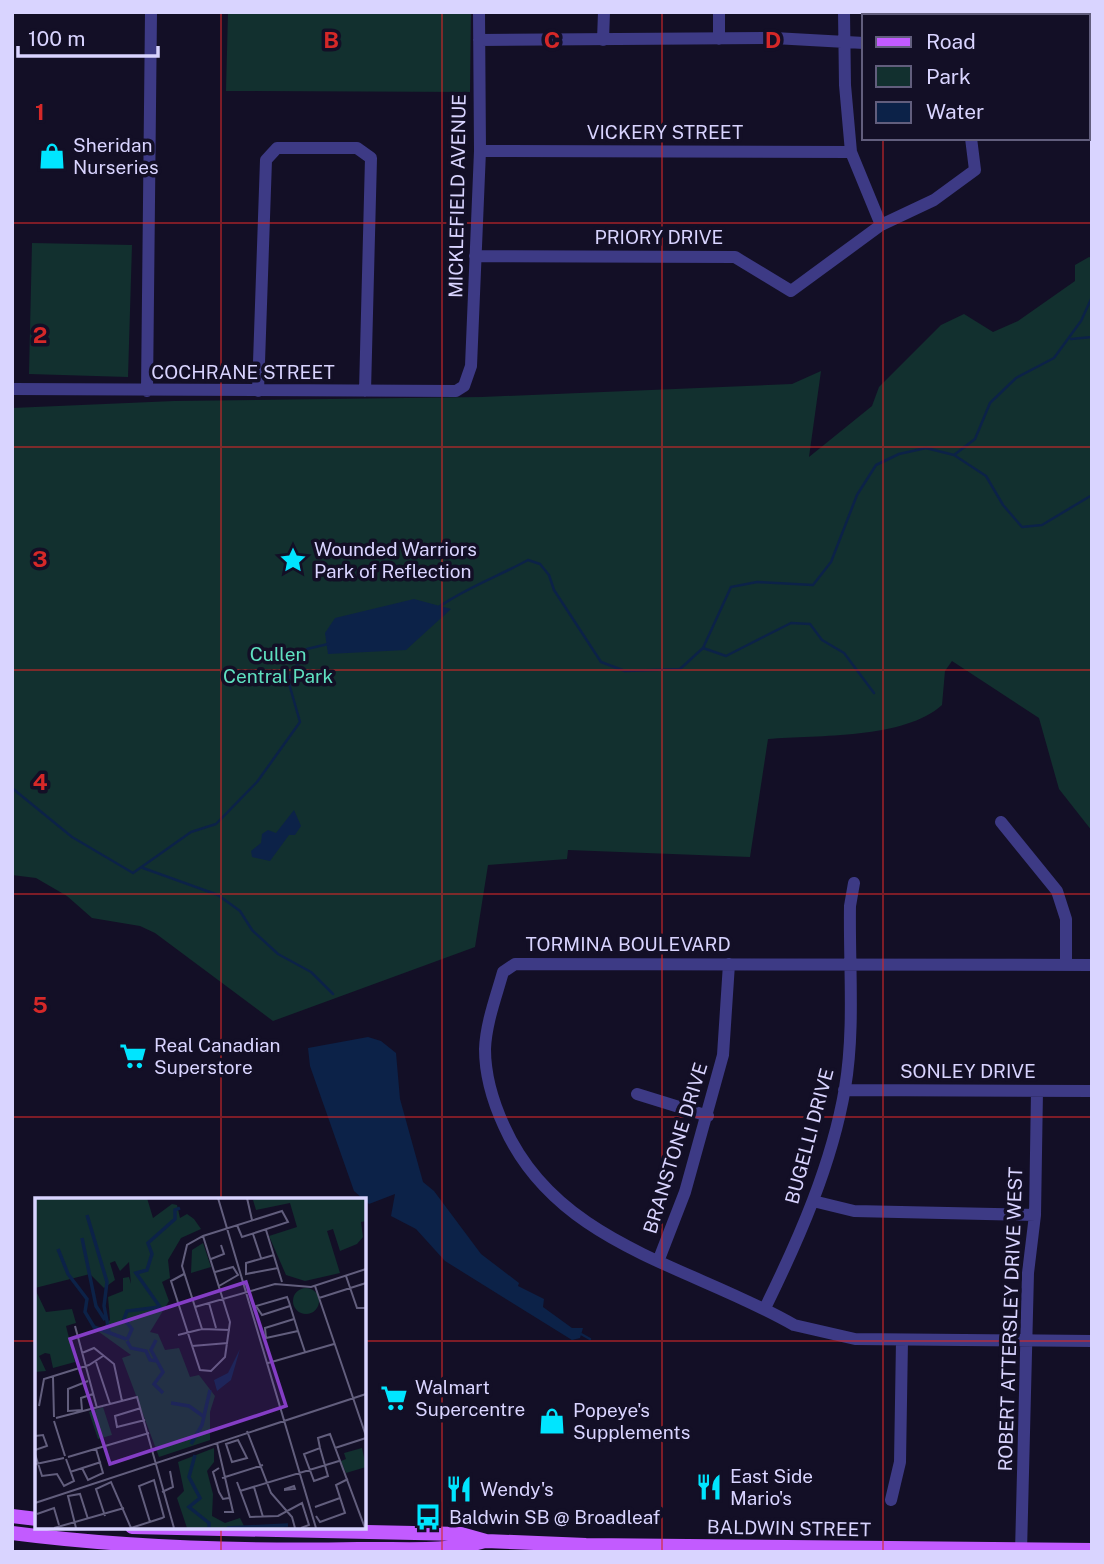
<svg xmlns="http://www.w3.org/2000/svg" width="1104" height="1564" viewBox="0 0 1104 1564" font-family="'Public Sans',sans-serif">
<rect width="100%" height="100%" fill="#130f26"/>
<path fill="#12302f" d="M228,12H471L470,92L226,91Z
M32,243L132,245L128,377L29,374Z
M1089,257L1092,258V831L1059,789L1039,718L952,661L945,671L942,705C905,739 817,735 768,739L750,857L568,850L567,859L488,865L475,947L273,1021L155,933L140,926L92,918L67,896L36,878L12,875V408L174,401L482,397L792,384L821,371L809,457L872,406L879,387L941,325L964,314L993,332L1018,321L1075,281V265Z"/>
<path fill="#0c2248" d="M414,599L451,609L406,650L328,654L325,633L335,618Z
M294,810L301,826L295,835H289L270,861L252,857L251,851L261,843L262,834L268,830L276,833Z
M368,1037L381,1041L396,1053L400,1099L423,1182L434,1191L481,1254L519,1283L518,1286L544,1299L543,1307L572,1328H583L580,1338L572,1340L445,1261L416,1229L391,1216L395,1194L369,1204L354,1191L310,1066L308,1048Z"/>
<g fill="none" stroke-linecap="round" stroke-linejoin="round">
<path stroke="#0c2248" stroke-width="2.5" d="M1071,339L1092,337
M954,455L975,439L990,403L1016,378L1054,358L1081,321L1092,297
M440,606C468,587 499,576 528,560L540,564L549,575L554,590L601,662L625,671L680,669L703,648L731,587L757,582L813,585L831,562L857,495L876,465L899,454L926,448L954,455L986,476L1003,505L1022,527L1042,525L1092,495
M703,648L726,656L791,623L810,624L822,640L844,653L874,693
M12,788L72,837L133,873L191,832L216,824L257,782L300,722L288,680L307,649L328,644
M143,868L218,895L240,911L252,930L278,954L311,972L333,994
M581,1334L590,1339"/>
<path stroke="#3d3a85" stroke-width="12" d="M844,12L845,85L851,152L881,225
M719,39V12
M479,40L774,38L864,43
M603,40L604,12
M1088,77H1092
M480,151L851,152
M475,256L735,257L791,291L881,225L934,200L975,170L971,138
M12,389L456,391L464,386L471,366L480,151L479,12
M147,391L151,12
M258,391L266,160L277,148H357L371,158L365,391
M1001,822L1057,891L1066,919V965
M1092,965L515,964L503,972C496,997 486,1023 485,1049C485,1076 493,1102 504,1126C557,1245 690,1265 794,1325L855,1339L1092,1341
M844,1090L1092,1091
M637,1094L708,1116
M813,1201L854,1211L1035,1215
M659,1259L685,1192L723,1055L729,964
M765,1308C799,1239 832,1164 845,1088C855,1029 849,966 850,906L854,883
M891,1500L900,1462L902,1340
M1021,1552L1028,1273L1035,1215L1037,1091"/>
<path stroke="#c25bff" stroke-width="14" d="M12,1516L37,1519
M132,1527L461,1534L486,1541L586,1545L1092,1550
M12,1533C127,1548 243,1551 358,1549C401,1548 444,1553 485,1541"/>
</g>
<path fill="none" stroke="#d62828" stroke-width="2" stroke-opacity="0.55" d="M221,12V1200M442,12V1552M662,12V1552M883,12V16M883,138V1552M12,223H1092M12,447H1092M12,670H1092M12,894H1092M12,1117H1092M12,1341H37M364,1341H1092M221,1527V1552"/>
<defs>
<g id="shop-bare" transform="scale(2.1)"><path d="M-5-2.5h2.3a2.7 3.5 0 0 1 5.4 0H5L5.5 6h-11ZM-1.5-2.5h3a1.5 2.3 0 0 0-3 0Z" fill="#00e5ff" stroke="#130f26" stroke-width="2.5" paint-order="stroke"/></g>
<g id="sight-bare" transform="scale(2.1)"><path d="M0-6L1.8-2.2L6-1.7L2.9 1.2L3.7 5.4L0 3.3L-3.7 5.4L-2.9 1.2L-6-1.7L-1.8-2.2Z" fill="#00e5ff" stroke="#130f26" stroke-width="2.5" paint-order="stroke"/></g>
<g id="supermarket-bare" transform="scale(2.1)"><path d="M-6-5.5h2.5l.6 2H6L4.5 2H-2.5L-4.4-4H-6ZM-1.5 3.2a1.3 1.3 0 1 0 .1 0ZM3 3.2a1.3 1.3 0 1 0 .1 0Z" fill="#00e5ff" stroke="#130f26" stroke-width="2.5" paint-order="stroke"/></g>
<g id="restaurant-bare" transform="scale(2.1)"><path d="M-5-6h1v4h1v-4h1v4h1v-4h1v5L-1.5 .5V6h-2V.5L-5-1ZM5-6V6H3V1.5H1.5Q1.5-4 5-6Z" fill="#00e5ff" stroke="#130f26" stroke-width="2.5" paint-order="stroke"/></g>
<g id="bus-bare" transform="scale(2.1)"><path d="M-5-6H5V4H4V6H2V4H-2V6H-4V4H-5ZM-3.5-4V0h7V-4ZM-3.5 1.2v1.5H-2V1.2ZM2 1.2v1.5H3.5V1.2Z" fill="#00e5ff" stroke="#130f26" stroke-width="2.5" paint-order="stroke"/></g>
</defs>
<g fill-rule="evenodd">
<use href="#shop-bare" x="52" y="156"/>
<use href="#sight-bare" x="293" y="560"/>
<use href="#supermarket-bare" x="133" y="1056"/>
<use href="#supermarket-bare" x="394" y="1398"/>
<use href="#shop-bare" x="552" y="1421"/>
<use href="#restaurant-bare" x="709" y="1487"/>
<use href="#restaurant-bare" x="459" y="1489"/>
<use href="#bus-bare" x="428" y="1517"/>
</g>
<g text-anchor="middle" dominant-baseline="central" stroke-width="7" stroke-linejoin="round" paint-order="stroke">
<g font-size="19" fill="#d9d4ff" stroke="#130f26">
<text x="665" y="132">VICKERY STREET</text>
<text transform="translate(457 196) rotate(-89)">MICKLEFIELD AVENUE</text>
<text x="659" y="237">PRIORY DRIVE</text>
<text x="243" y="372">COCHRANE STREET</text>
<text x="628" y="944">TORMINA BOULEVARD</text>
<text x="968" y="1071">SONLEY DRIVE</text>
<text transform="translate(809 1136) rotate(-75)">BUGELLI DRIVE</text>
<text transform="translate(675 1148) rotate(-73)">BRANSTONE DRIVE</text>
<text transform="translate(1010 1319) rotate(-88)">ROBERT ATTERSLEY DRIVE WEST</text>
<text transform="translate(789 1528) rotate(1)">BALDWIN STREET</text>
</g>
<g font-size="19" fill="#d9d4ff" stroke="#130f26" text-anchor="start">
<text x="73" y="145">Sheridan<tspan x="73" dy="22">Nurseries</tspan></text>
<text x="314" y="549">Wounded Warriors<tspan x="314" dy="22">Park of Reflection</tspan></text>
<text x="154" y="1045">Real Canadian<tspan x="154" dy="22">Superstore</tspan></text>
<text x="415" y="1387">Walmart<tspan x="415" dy="22">Supercentre</tspan></text>
<text x="573" y="1410">Popeye's<tspan x="573" dy="22">Supplements</tspan></text>
<text x="730" y="1476">East Side<tspan x="730" dy="22">Mario's</tspan></text>
<text x="480" y="1489">Wendy's</text>
<text x="449" y="1517">Baldwin SB @ Broadleaf</text>
</g>
<g font-size="19" fill="#5fe0c0" stroke="#130f26">
<text x="278" y="654">Cullen<tspan x="278" dy="22">Central Park</tspan></text>
</g>
</g>
<g transform="translate(35 1198)">
<rect width="331" height="331" fill="#130f26"/>
<path d="M0,0H112L118,20L137,6L142,7L145,20L152,16L159,21L166,31L146,40L133,62L135,80L127,84L134,103L115,134L123,136L130,152L144,150L155,179L164,177L180,198L175,214V242L124,259L87,160L96,157L64,134L75,122L73,99L88,93V80L94,79L96,86L94,64L85,73L80,63L75,65L80,82L69,90L55,76L0,90ZM227,0H331V23L326,24L328,39L322,46L305,53L298,31L292,33L305,75L270,83L251,77L234,38L262,29L255,5L221,12L218,2ZM168,45L176,69L156,75L157,52ZM258 103a13 13 0 1 1 26 0a13 13 0 1 1-26 0ZM0,91L11,114L37,111L41,125L31,128L40,164L18,170L15,156L10,155L4,158L11,173L0,174ZM68,209L77,237L63,241L54,214ZM179,250V264L172,273L178,296L177,318L190,325L205,320L209,328L258,330H152L142,300L149,293L143,264ZM327,250L331,269L311,275L306,263L311,261L309,255Z" fill="#12302f"/>
<path d="M205,151L196,182L182,193L179,182L193,175Z" fill="#0c2248"/>
<path fill="none" stroke="#0c2248" stroke-width="3.5" d="M52,17L72,84L69,108L74,133M47,40L61,108L70,122M23,51L33,76L52,101L50,114L59,129L91,141M92,142L97,131L89,121L92,113L125,109L101,75L112,72L117,56L113,45L140,21V12L145,10M121,142L116,152L128,174L119,186L128,195M92,143L96,150L111,153L115,162L122,163M136,205L154,208L168,218M156,246L167,227L175,192M160,257L154,279L165,300L154,309L174,325V330M192,330L253,327"/>
<path fill="none" stroke="#625e7d" stroke-width="2" d="M183,0L281,330M212,0L217,22M231,32L247,84M218,36L226,60M239,57L211,65V76L243,70M176,61L189,56L186,47M180,74L198,69L203,77L184,88M149,76L136,83L165,172L176,173L190,159L195,124L168,38M311,78L322,110H331M280,88L331,238M284,100L331,85M174,105L181,130M255,108L227,117L221,108L252,99L254,104L263,133L270,154M160,109L240,86L276,89L331,71M259,121L230,130L231,140L263,133M40,128L62,210M167,131L147,68L152,47L168,38L247,13L253,24L207,39L202,27M143,137L167,131L195,132M157,148L193,145M47,155L59,150L79,166L87,203M61,164L75,206M233,165L299,146M18,179L19,219M53,183L33,191V213L47,212L46,200L58,196M4,208L9,181L54,167L68,158M106,210L80,218L82,229L110,222M21,220L102,199L139,330M19,223L30,258M212,233L236,295L257,319L260,330M0,238L8,237L12,248L0,252M203,242L212,260L197,264L191,246ZM182,245L198,314H189M285,250L283,240L295,236L330,330M285,250L293,278L279,283L269,256ZM300,250L331,240M0,256L7,278L22,276L29,288L39,283L31,261M33,259L114,235M1,266L29,260M47,270L53,282L68,275L61,251M184,270L178,274L184,294L188,301L194,300M35,274L66,264M187,280L228,267M202,284L215,319L243,318L267,305L274,327L266,330M259,288L260,291L250,292V291ZM219,289L228,319M205,293L304,263M127,294L138,289L135,273M0,305L331,196M280,309L305,300M2,316L19,310L24,327M70,318L61,291L76,284L96,330L127,320L129,319L119,282L104,288L115,324M281,318L285,324L310,315L301,287L313,281M19,330L89,310M41,330L33,298L45,296L53,321"/>
<path fill="#843dc5" fill-opacity="0.15" stroke="#843dc5" stroke-width="3.5" d="M211,84L251,208L75,266L35,141Z"/>
<rect width="331" height="331" fill="none" stroke="#d9d4ff" stroke-width="3.5"/>
</g>
<g font-size="23" text-anchor="middle" font-weight="bold" fill="#d62828" stroke="#130f26" stroke-width="7" stroke-linejoin="round" paint-order="stroke">
<text x="331" y="48">B</text>
<text x="552" y="48">C</text>
<text x="773" y="48">D</text>
<text x="40" y="120">1</text>
<text x="40" y="343">2</text>
<text x="40" y="567">3</text>
<text x="40" y="790">4</text>
<text x="40" y="1013">5</text>
</g>
<rect width="1104" height="1564" fill="none" stroke="#d9d4ff" stroke-width="28"/>
<rect x="862" y="14" width="228" height="126" fill="#130f26" stroke="#625e7d" stroke-width="2"/>
<rect x="876" y="37" width="35" height="10" fill="#c25bff" stroke="#625e7d" stroke-width="2"/>
<text x="926" y="49" font-size="21" fill="#d9d4ff">Road</text>
<rect x="876" y="66" width="35" height="21" fill="#12302f" stroke="#625e7d" stroke-width="2"/>
<text x="926" y="84" font-size="21" fill="#d9d4ff">Park</text>
<rect x="876" y="102" width="35" height="21" fill="#0c2248" stroke="#625e7d" stroke-width="2"/>
<text x="926" y="119" font-size="21" fill="#d9d4ff">Water</text>
<path d="M18 46v10h140v-10" fill="none" stroke="#d9d4ff" stroke-width="3.5"/>
<text x="28" y="46" font-size="21" fill="#d9d4ff" stroke="#130f26" stroke-width="5" paint-order="stroke">100 m</text>
</svg>
